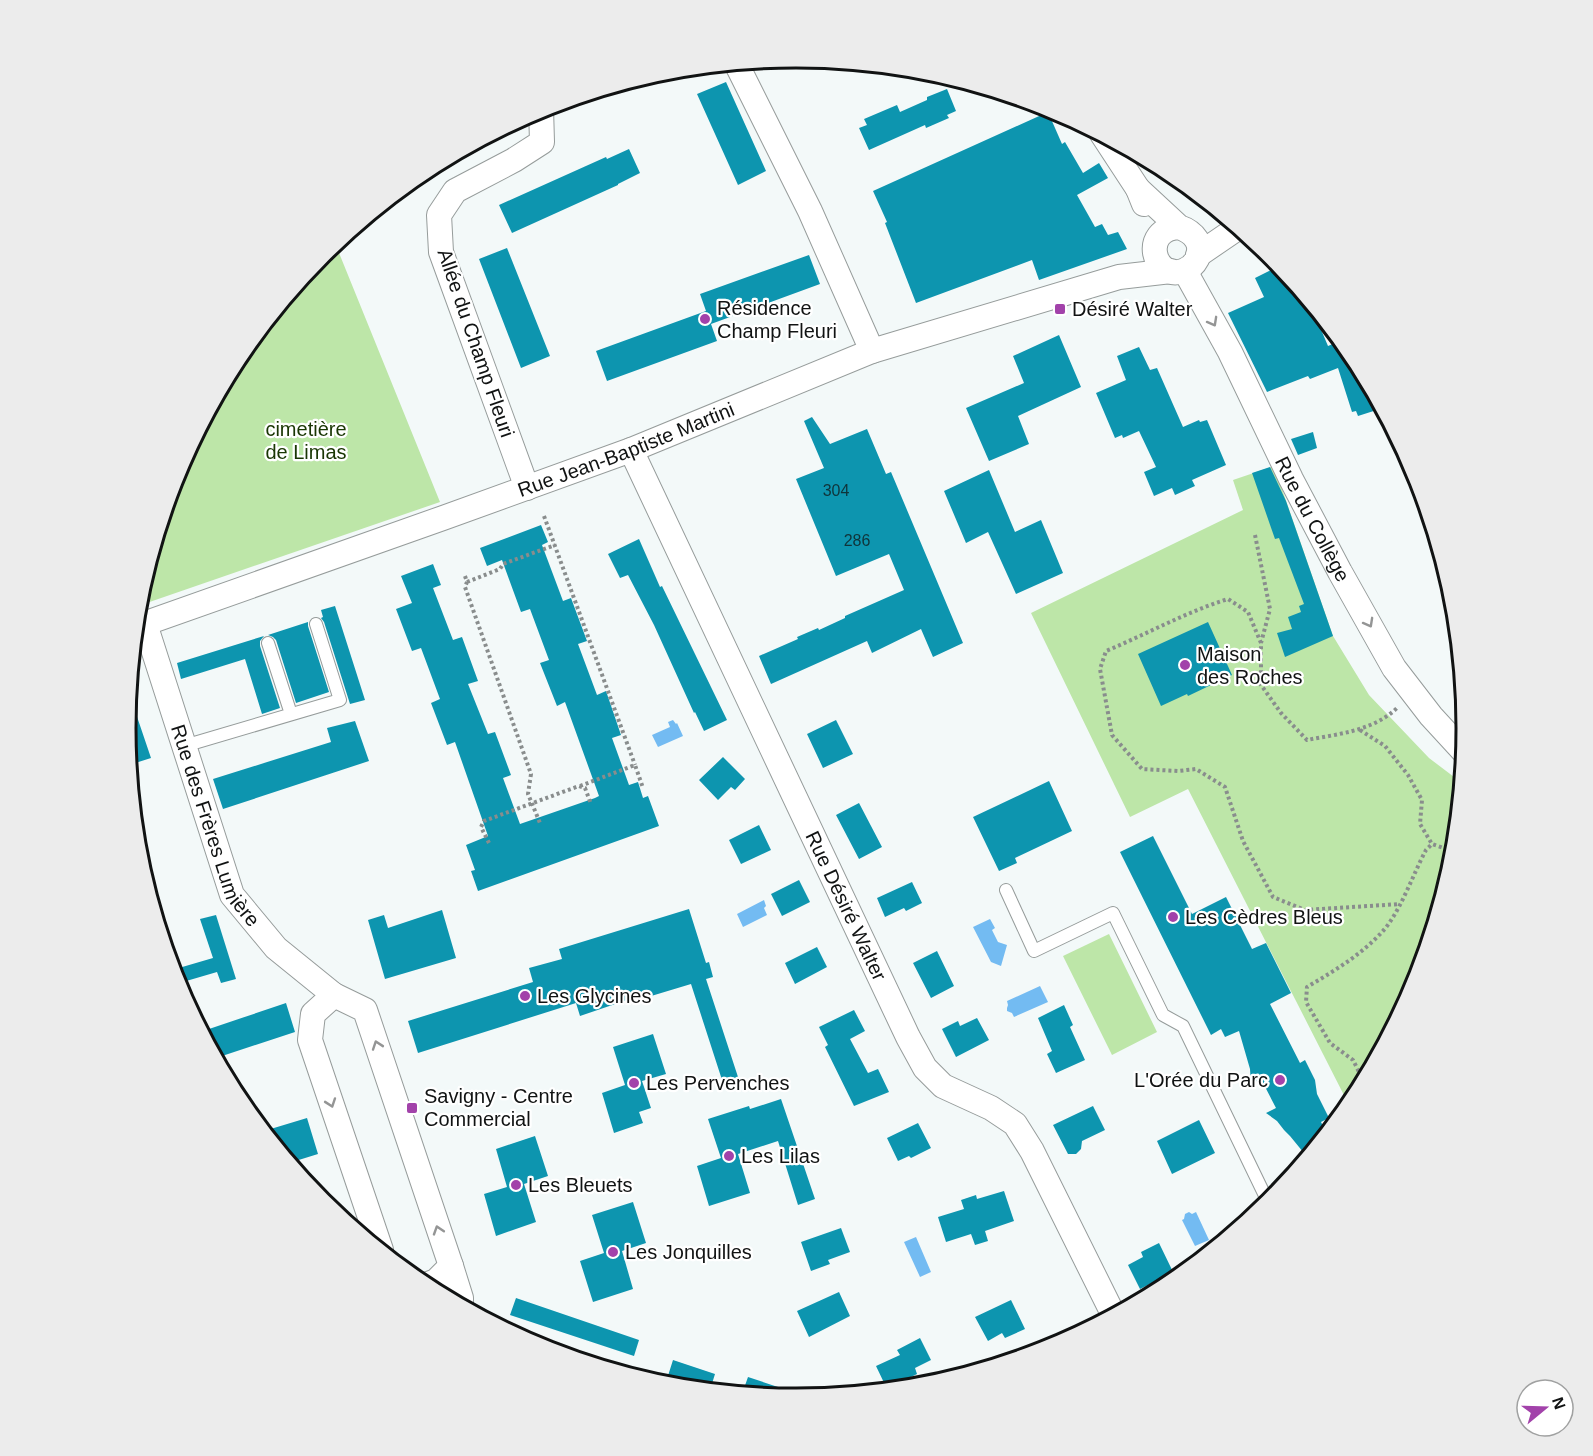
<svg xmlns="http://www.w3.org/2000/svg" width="1593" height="1456" viewBox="0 0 1593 1456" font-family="Arial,sans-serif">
<rect width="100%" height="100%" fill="#f3f9f9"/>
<path fill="#bde6a8" d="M335,243L440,502L138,606V597L177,471L239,355L322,253Z
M1274,466L1333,636L1369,695L1429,758L1462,783L1455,859L1416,985L1354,1101L1350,1107L1188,789L1130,817L1031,613L1243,510L1233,480Z
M1109,934L1157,1032L1112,1055L1063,956Z"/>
<path fill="#73bbf2" d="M673,720L676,724L677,723L683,736L658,747L652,735L670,727L668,722Z
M764,900L766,906L764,908L767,915L743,927L737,914Z
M990,919L995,928L992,930L998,942L1007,945L1001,966L991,962L973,927Z
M1040,986L1048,1002L1014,1017L1012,1013L1007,1011V1008L1008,1005L1007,1001Z
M1189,1212L1192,1214L1196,1212L1209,1240L1195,1246L1182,1220L1184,1219L1185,1214Z
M916,1237L931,1272L920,1277L904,1242Z"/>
<path fill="#0d95af" d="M726,82L766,171L738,185L697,94Z
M947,89L956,111L947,115L949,118L926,128L925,125L869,150L859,128L867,125L864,119L897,105L900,112L927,100V97Z
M1048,112L1062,144L1065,142L1083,173L1099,163L1108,178L1077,195L1095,227L1102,224L1108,235L1118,232L1127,249L1039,280L1032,260L916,303L885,223L887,222L873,191Z
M629,149L640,173L618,184V185L512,233L499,205L606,157L607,159Z
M507,248L550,356L521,368L479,259Z
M809,255L820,284L711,324L717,341L607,381L596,351L706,311L700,294Z
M1281,265L1308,299L1328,346L1342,340L1355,356L1383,408L1358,416L1356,411L1352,412L1338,368L1310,379L1308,376L1267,392L1228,313L1264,297L1255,278Z
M1059,335L1081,387L1018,416L1029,444L989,461L966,408L1024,383L1013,356Z
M1139,347L1150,370L1157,368L1183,427L1199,420L1200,422L1207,420L1226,465L1192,480L1195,486L1175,495L1172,488L1154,496L1144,472L1156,467L1139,431L1123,438L1122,435L1115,438L1096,393L1126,380L1117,356Z
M812,417L830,444L867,429L886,474L891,472L963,643L933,657L921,629L872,653L867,641L771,684L759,656L798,639L797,637L818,628L819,630L845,618V616L904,590L889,554L836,576L796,479L824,468L804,421Z
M1313,432L1317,448L1298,455L1291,439Z
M1270,467L1286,501L1333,636L1285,657L1277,633L1292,629L1288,617L1301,612L1299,606L1304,604L1279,538L1275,539L1252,473Z
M989,470L1015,532L1041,520L1063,573L1016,594L988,532L966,543L944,491Z
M541,525L548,542L542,545L563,601L571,598L587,641L578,644L597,695L606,691L621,735L612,738L629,785L638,782L643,798L648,796L659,826L478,891L471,871L475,870L466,845L488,836L455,742L447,745L431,703L440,699L421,648L412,651L396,609L412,603L401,576L433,564L441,585L433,588L453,640L462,637L478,681L468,684L488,734L495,732L511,775L503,778L520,824L595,798L599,796L565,702L557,706L540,663L549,660L530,609L521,612L502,560L487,566L480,548Z
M639,539L660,587L662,586L727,720L704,731L695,712L694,713L654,625L628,575L620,578L608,554Z
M335,606L365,700L350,704L324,622L321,618L323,617L321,610Z
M308,622V626L329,692L296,703L276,640L273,637L268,635Z
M1208,622L1232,675L1188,696L1187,694L1161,706L1138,654Z
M264,636L260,641V646L280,708L262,714L245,659L181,679L177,663Z
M129,693L151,758L129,765L126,728Z
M836,720L853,754L823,768L807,734Z
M355,721L369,761L223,809L213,779L331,742L327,728Z
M723,757L745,779L735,790L731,787L718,800L699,780Z
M1049,781L1072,831L1015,858L1017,863L999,871L973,817Z
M859,803L882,847L859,859L836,815Z
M759,825L771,850L741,864L729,840Z
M1153,836L1192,914L1226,897L1252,949L1266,943L1291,993L1270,1004L1300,1063L1305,1060L1315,1080L1317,1094L1329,1118L1321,1122L1327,1134L1308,1158L1290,1136L1284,1130L1277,1121L1266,1113L1276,1108L1261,1079L1251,1084L1250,1069L1239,1031L1225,1037L1221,1029L1211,1035L1120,852Z
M799,880L810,902L782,916L771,894Z
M912,882L922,903L906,911L904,908L885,917L877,898Z
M689,909L706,963L709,962L713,977L706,979L738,1077L723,1083L691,984L628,1003L627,1000L580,1016L576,1003L418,1053L408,1021L533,982L529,968L562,959L559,949Z
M442,910L456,958L385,979L368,920L384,915L388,928Z
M216,915L236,979L221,983L217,972L176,984L172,970L213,958L200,919Z
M817,947L827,967L795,984L785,963Z
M937,951L954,986L931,998L913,963Z
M286,1003L295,1032L216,1058L203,1033L209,1031V1029Z
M1064,1005L1073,1025L1070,1027L1085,1060L1056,1073L1047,1054L1052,1051L1038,1018Z
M854,1010L865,1031L850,1039L868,1073L878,1069L889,1092L854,1106L825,1047L828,1045L819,1027Z
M977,1018L989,1040L956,1057L942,1029L958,1021L960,1026Z
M653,1034L666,1074L642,1081L651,1108L639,1112L643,1123L614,1133L602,1093L625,1085L613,1047Z
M781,1099L815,1199L798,1205L778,1141L738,1154L750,1193L709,1206L697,1166L721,1158L708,1119L749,1106L750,1109Z
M1093,1106L1105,1130L1082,1141L1081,1149L1076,1154H1068L1053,1125Z
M307,1118L318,1154L289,1163L264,1131Z
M1199,1120L1215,1153L1172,1174L1157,1141Z
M918,1123L931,1148L911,1158L909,1156L898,1161L887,1138Z
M535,1136L548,1176L524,1184L536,1222L496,1236L484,1194L507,1187L496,1149Z
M1004,1191L1014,1221L985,1231L988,1241L975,1245L971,1234L946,1242L938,1217L964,1209L961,1200L976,1195L977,1199Z
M633,1202L646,1243L622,1251L633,1289L593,1302L580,1261L604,1253L592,1215Z
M841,1228L850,1252L828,1260L830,1264L811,1271L801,1242Z
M1159,1243L1175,1276L1162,1283L1160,1279L1140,1289L1128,1265L1143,1257L1141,1252Z
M839,1292L850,1316L809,1337L797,1311Z
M516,1298L639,1340L634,1356L510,1315Z
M1011,1300L1025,1329L1005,1338L1002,1333L988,1341L975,1317Z
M920,1338L931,1360L915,1368L917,1374L887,1389L876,1366L900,1355L897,1350Z
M673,1360L715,1374L710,1390L675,1387V1385L666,1382Z
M748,1377L793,1392L791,1399L742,1394Z"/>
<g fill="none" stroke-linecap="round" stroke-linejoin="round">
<g stroke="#969c9b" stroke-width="14">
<path id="service" d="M268,643L291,714
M184,746L340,700L316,624
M1006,890L1034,951L1113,913L1163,1015L1183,1026L1269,1204"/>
</g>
<g stroke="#969c9b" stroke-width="26">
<g id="minor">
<path d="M736,63L810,211L872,351"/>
<path d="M1102,134L1138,189L1144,204"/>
<path d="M1138,189L1179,227C1194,232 1204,244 1197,259C1194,265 1189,269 1183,271C1153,281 1140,229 1179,227"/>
<path d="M1198,255L1239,227"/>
<path id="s1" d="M1185,271L1230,352L1291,479L1340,572L1394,668L1431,716L1465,753"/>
<path id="s2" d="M631,450L908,1037L925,1068L943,1086L991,1108L1015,1124L1032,1151L1114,1316"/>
<path d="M527,488L441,252L439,215L455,191L514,160L542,142L541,108"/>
<path id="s3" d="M145,624L232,895L276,948L334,995L365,1010L451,1266L461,1298V1306"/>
<path id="s4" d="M135,627L443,518L631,450L872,351L1119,277L1171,271"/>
<path d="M334,995L313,1014L310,1040L381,1250"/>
<path d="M423,1286L436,1281L451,1266"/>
</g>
</g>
<path stroke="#898d8d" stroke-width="4" stroke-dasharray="3 3" stroke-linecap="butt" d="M544,516L635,765
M1255,535L1270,609L1261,643V685L1281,713L1307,740C1338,734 1373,731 1397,708
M465,576L467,582L465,587L531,774L528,794L540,823
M467,582L500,569L503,564L555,545
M1261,643L1248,612L1228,599C1186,612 1147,634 1106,651L1100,669L1112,735L1142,769L1178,771L1196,769L1225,787L1243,841L1273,897L1305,910L1400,904
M1360,730L1385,746L1408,775L1422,800L1420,824L1432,844L1455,852
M580,786L635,765L643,788
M489,843L481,827L484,821L579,786L585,788L591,804
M1364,1082L1353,1060L1330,1043L1306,1002L1307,987C1334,971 1361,955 1382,932C1400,913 1413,874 1426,850L1432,844"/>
<use href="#service" stroke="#fff" stroke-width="12"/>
<use href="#minor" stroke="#fff" stroke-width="24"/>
</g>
<defs><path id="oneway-chevron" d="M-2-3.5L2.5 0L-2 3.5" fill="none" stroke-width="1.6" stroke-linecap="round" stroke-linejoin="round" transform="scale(1.5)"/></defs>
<g stroke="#949595">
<use href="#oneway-chevron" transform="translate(1213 322) rotate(61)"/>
<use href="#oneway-chevron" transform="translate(1369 623) rotate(61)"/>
<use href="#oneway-chevron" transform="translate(377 1045) rotate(-109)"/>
<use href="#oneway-chevron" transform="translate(331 1103) rotate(71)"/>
<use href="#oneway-chevron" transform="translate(438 1230) rotate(-108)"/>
</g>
<g fill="#a242aa" stroke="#fff" stroke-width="2">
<rect x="1054" y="303" width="12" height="12" rx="3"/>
<circle cx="705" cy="319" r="6"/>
<circle cx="1185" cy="665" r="6"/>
<circle cx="1173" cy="917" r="6"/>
<circle cx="525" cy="996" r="6"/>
<circle cx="1280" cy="1080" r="6"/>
<circle cx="634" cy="1083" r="6"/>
<rect x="406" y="1102" width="12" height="12" rx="3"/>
<circle cx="729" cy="1156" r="6"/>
<circle cx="516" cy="1185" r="6"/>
<circle cx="613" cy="1252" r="6"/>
</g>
<g text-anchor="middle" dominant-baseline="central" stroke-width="4.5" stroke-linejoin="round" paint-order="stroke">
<g font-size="16" fill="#10343a">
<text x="836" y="490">304</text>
<text x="857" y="540">286</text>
</g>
<g font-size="20" fill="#111313" stroke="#fff" text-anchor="start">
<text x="717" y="308">Résidence<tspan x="717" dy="23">Champ Fleuri</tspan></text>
<text x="1072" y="309">Désiré Walter</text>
<text x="1197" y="654">Maison<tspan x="1197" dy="23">des Roches</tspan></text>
<text x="1185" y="917">Les Cèdres Bleus</text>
<text x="537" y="996">Les Glycines</text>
<text x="1268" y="1080" text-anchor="end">L'Orée du Parc</text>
<text x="646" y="1083">Les Pervenches</text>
<text x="424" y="1096">Savigny - Centre<tspan x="424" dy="23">Commercial</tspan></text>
<text x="741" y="1156">Les Lilas</text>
<text x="528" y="1185">Les Bleuets</text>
<text x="625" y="1252">Les Jonquilles</text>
</g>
<g font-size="20" fill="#111313" stroke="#fff">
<text transform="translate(476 343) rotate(71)">Allée du Champ Fleuri</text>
<text stroke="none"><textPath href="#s4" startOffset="522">Rue Jean-Baptiste Martini</textPath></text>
<text stroke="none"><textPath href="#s1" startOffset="279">Rue du Collège</textPath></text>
<text stroke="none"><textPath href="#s3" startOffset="214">Rue des Frères Lumière</textPath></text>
<text stroke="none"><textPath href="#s2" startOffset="504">Rue Désiré Walter</textPath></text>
</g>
<g font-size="20" fill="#193603" stroke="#fff">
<text x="306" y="429">cimetière<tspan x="306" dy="23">de Limas</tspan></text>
</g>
</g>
<path d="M0 0H1593V1456H0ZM136 728a660 660 0 1 1 1320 0a660 660 0 1 1-1320 0Z" fill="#ececec" fill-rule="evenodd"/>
<path fill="none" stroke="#111313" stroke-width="3" d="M136 728a660 660 0 1 1 1320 0a660 660 0 1 1-1320 0Z"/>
<g transform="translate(1545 1408) rotate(71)"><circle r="28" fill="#ffffff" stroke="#a0a1a1" stroke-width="1.5"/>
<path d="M0-4.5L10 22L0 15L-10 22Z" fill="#a242aa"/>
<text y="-9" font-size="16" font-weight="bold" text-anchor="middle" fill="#111313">N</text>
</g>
</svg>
